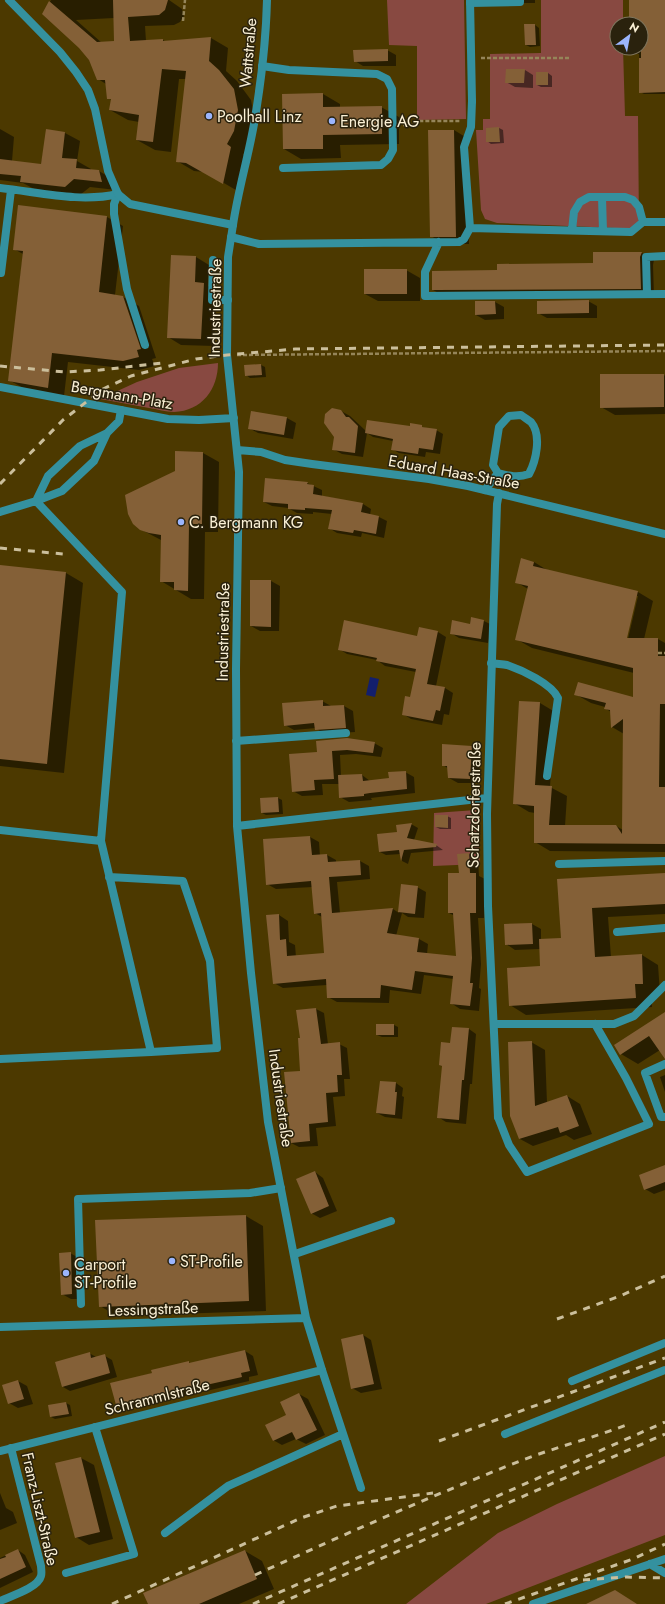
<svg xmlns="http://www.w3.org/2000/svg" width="665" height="1604" viewBox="0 0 665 1604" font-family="Jost,sans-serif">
<rect width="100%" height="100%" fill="#4c3900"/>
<path fill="#884941" d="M387,0H464L466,119L417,120V46L389,45Z
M541,0H623V24H617V48H623L625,116H638L639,229L497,223L485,219L481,210L476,130H483V119H490V54L541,53Z
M218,363C218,389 202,411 174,412C166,412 157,409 149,408C133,405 117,402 100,399L137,382L179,368Z
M476,810L480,864L433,866L434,813Z
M665,1456V1535L486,1604H406L498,1533L557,1504Z"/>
<path fill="#131f6d" d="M370,677L379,679L375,697L366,695Z"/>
<path fill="#0007" fill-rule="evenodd" d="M51,0H169L182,9L184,16L180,22L174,25L145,26L146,41L163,40L166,42L211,38L228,48L226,71L237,81L251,100L255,121L251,141L243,155L248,158L241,193L205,172L194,171L177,161L186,79H179L171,152L155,150L137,140L139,122L128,120L110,110L112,100L108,98L106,84L98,79L90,60L80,47L43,14ZM114,18L115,42L102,43L76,20Z
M508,0H535V3H513Z
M630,0H665V94H644L640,92L639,54H634L630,51V48H641V24H630Z
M525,25H535L539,28L540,46L530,47L526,45Z
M387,50L396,55V66H363L355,61Z
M525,70L533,75V88L515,87L506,82Z
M548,73L552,76V87H541L537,85Z
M323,94L340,104V108L381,107L399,117V144L340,145L341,158L301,159L284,149Z
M499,128L503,130L504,143L491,144L487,141Z
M0,129L14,137L12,161L41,165L47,130L65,133L80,141L77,161L91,169V171H99L114,180L116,190L90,187L80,195L36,190L23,183L0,180Z
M454,130L467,138L469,244H444L431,236Z
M19,206L107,217L123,226L115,295L123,297L139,306L156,358L152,359L155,366L139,370L68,362L64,396L25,389L9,380L23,254L14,249Z
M594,253H642L654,260L653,265L654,296L446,297L433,290L498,271L594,264Z
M172,256L196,257L209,265L208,286L217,291L214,346L181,345L168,337Z
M406,270L420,278V301H378L365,294Z
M588,301L597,306V318H547L538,313Z
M495,302L504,307V319L485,320L476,315Z
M261,365L265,367L266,377L250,378L246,375V366Z
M664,375L665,376V414L615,415L601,407Z
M341,411L350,416L366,431L411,428V425L436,430L443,434L440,454L426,452L425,457L399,453L392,449L393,441L373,437L367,433L363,457L342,454L333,449Z
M252,412L287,418L296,423L293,439L258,433L249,428Z
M203,453L219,462L218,532H205L204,599H191L161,581V540L140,529L176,471Z
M307,483L322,490V496L363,504L371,509L370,515L379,517L387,521L384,538L362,533L361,537L337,533L329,528L332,514L313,512V514L297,513L288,508L272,506L264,502Z
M534,562L547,570L638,592L653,601L644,639H658L665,643V852L550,851L535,842V813L529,812L514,803L540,703L555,712L550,787L567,796L565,826H616L623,830L624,734L612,727L611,712L605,708V707L591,703L575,694L634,698V673L532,648L516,639L528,589L516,582ZM636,596H638L627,643L625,642Z
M0,566L66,573L83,583L64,773L0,766Z
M271,581L280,586L279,631H260L251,626Z
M471,618L484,621L492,625L488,643L459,638L451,633L470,625Z
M438,632L446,637L436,686L445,688L453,693L449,715L444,714L442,725L411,719L403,714L411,698L416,672L385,666L377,660L347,654L339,649L418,637Z
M322,701L331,706H344L353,711L355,732L324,734L316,728L294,730L285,725Z
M374,743L383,748L381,757L356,754L340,755L341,776L362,775L370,781L390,779L405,772L414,777L415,793L379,797L371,798L372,800L349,802L340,797L339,784H322L323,795L302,796L293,791L318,753Z
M471,747L480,752L479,783H458L449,778V769L443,765Z
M278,798L282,800L283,814L266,815L262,813Z
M447,816L451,818V829H440L436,827Z
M411,824L418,828L414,840L436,845L443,850L411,853L408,864L402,861L401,854L386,855L380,852L398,833Z
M310,837L319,842L320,856L327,855L336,860V863L360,861L369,866L370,879L337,882L340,913L393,909L399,913L402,886L417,887L426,892L424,918L408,917L402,913L396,936L419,939L428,944L427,954L457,957L455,916L449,913L460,874L469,854L478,859L479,876L485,879L484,918H478L481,964L479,988L481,989L479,1011L460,1009L451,1003L454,979L424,975L421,994L390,990L389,1003L337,1002L328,997L327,985L283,988L274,983L279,915L288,921L289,942L295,945L296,957L325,954L322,917L315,913L313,887L276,889L267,884Z
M665,874V914L608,917L611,957L642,955L658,965L660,993H651L652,1007L526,1015L510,1005L541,967L540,949L515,950L506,944V925L532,924L541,929V940L562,939L558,880Z
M316,1009L324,1013L328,1044H339L347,1048L350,1079H344L345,1096L333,1097L336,1126L316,1128L318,1146L299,1147L291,1143L301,1072Z
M665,1013V1057L660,1050L638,1064L621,1054Z
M394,1025L398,1027V1037H382L377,1035Z
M469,1029L476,1034L472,1084H470L466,1124L446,1122L438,1117L443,1067L440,1065L451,1044Z
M531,1042L545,1050L547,1103L567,1096L580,1104L592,1134L574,1140L566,1135L533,1146L520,1139Z
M665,1075V1092L660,1077Z
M396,1083L403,1088L402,1096L404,1097L402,1119L385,1117L377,1113Z
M665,1166V1190L654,1194L645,1189Z
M315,1172L323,1178L337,1211L320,1218L311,1213Z
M246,1216L263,1226L266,1311L117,1316L100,1306Z
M70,1253L79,1258L81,1299H71L62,1294Z
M363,1335L371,1340L382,1389L361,1393L352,1388Z
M245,1351L253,1356L258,1375L249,1377V1381L125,1410L117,1405L112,1384L153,1373L188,1362L192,1364Z
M89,1353L96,1357L105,1356L112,1360L117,1377L70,1391L63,1387Z
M18,1381L27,1386L33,1404L18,1408L9,1403L4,1385Z
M299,1394L308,1399L325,1435L306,1444L296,1439L282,1445L273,1440Z
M66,1403L70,1405L72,1416L55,1419L51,1417Z
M81,1458L94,1465L113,1539L89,1545L76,1537Z
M0,1493L6,1508L13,1512L17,1523L0,1530Z
M18,1550L25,1555L33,1572L0,1588V1558Z
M245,1551L262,1561L274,1589L239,1604H149Z"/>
<path fill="#846037" d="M113,0H168L165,10L159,15L128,17L130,41L163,39V41L211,37L209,61L219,70L234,89L238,110L234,131L227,144L231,147L223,184L186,163L176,162L186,71L162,69L153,142L136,140L139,115L109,110L111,99H107L105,80H97L89,60L79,48L42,14L49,1L97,42L114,41Z
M629,0H665V92L639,93V58H641V24H629Z
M524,24H535L536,45H525Z
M388,49V61L354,62L353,50Z
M506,69H525L524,83H505Z
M536,72H548V85H536Z
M323,93V107L382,106V134L323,135V149H283L282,94Z
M499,127L500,142H486V128Z
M46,129L65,132L62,158L77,159L76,168L99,170L102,182L74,179L65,187L20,182L21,176L0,174V159L41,164Z
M428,130H454L456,237H430Z
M18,205L107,216L99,292L123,296L141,349L137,350L139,357L123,361L52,353L48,388L8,381L23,251L13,250Z
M593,252H642L640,257L641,289L432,290V271L497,270V264L593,263Z
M171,255L196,256L195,282L204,283L201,339L167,338Z
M364,269H407V294H364Z
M589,300V313L537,314V301Z
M475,301H495L496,314L475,315Z
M261,364L262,375L245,376L244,365Z
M600,374H664V407L600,408Z
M332,408L341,410L346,417H349L358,426L355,453L332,450L334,437L324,423L325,414Z
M251,411L287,417L284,435L248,429Z
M367,420L410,426V423L422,425V427L437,429L433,450L419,448L418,454L391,450L393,439L365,433Z
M175,451L203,452L202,524H189L188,591L174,590V582H160L161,535L149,533L140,530L133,524L128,514L125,495L175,471Z
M265,478L308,482L307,484L314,485L313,494L363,503L361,512L379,516L376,534L354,530L353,533L328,529L332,510L305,508V510L288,509V504L263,502Z
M521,558L534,562L533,566L638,591L627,638H658V656H665V704H660L659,787H665V844L534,843V806L513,804L519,701L540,702L535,785L552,786L549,825H616L622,834L623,719L611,728L610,710L604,709L606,703L574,695L578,682L633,697V668L515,640L528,586L515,583Z
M0,565L66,572L47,764L0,759Z
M250,580H271V627L250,626Z
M471,617L484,620L481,639L450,634L452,620L470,624Z
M344,620L417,636L419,627L438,631L427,684L445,687L440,711L436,710L433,721L402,715L405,696L410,697L416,669L376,661L377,658L338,650Z
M323,700V706L344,705L346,728L315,730L314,723L284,726L282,703Z
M347,738L375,742L373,753L347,750L332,751L334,779L314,780L315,790L292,792L289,754L317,752L316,741Z
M442,744L472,746L470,779L448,778L447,766H442Z
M406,771L407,789L370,793L364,794V796L339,798L338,775L362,774L363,781L389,778L388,772Z
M278,797L279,812L261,813L260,798Z
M435,815H448V828L435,827Z
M412,823L407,838L437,844L436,847L404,850L401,861L399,850L379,852L377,834L397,832L396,825Z
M310,836L312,855L327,854L328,862L360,860L361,875L329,877L332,913L393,908L387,933L419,938L417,952L456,956L453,913H448V873H459L457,854L469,853L470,873H476V913H470L472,958L470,983H473L470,1006L450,1004L453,976L415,971L412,990L381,985L380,998H327L326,979L273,984L266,915L279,914L280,940L286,939L287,956L324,953L321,913L314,914L311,881L266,885L263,839Z
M665,873V904L592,908L595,957L642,954L643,984H635L636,998L509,1006L507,968L540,966L539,939L561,938L557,879Z
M401,884L418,886L415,914L398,912Z
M532,923L533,944L505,945L504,924Z
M316,1008L321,1044L340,1042L342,1075H337L338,1092L326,1093L328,1122L309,1124L310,1141L291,1143L284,1072L300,1071L298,1038H300L296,1010Z
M665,1012V1059L649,1036L620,1055L614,1045Z
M376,1024H394V1035H376Z
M452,1027L469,1028L464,1080H462L459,1120L437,1118L442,1066L439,1065L441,1042L450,1043Z
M532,1041L535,1106L567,1095L579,1126L560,1133L558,1127L519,1139L510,1116L508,1042Z
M380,1081L396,1082L395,1092H397L395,1115L376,1113Z
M665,1165V1182L644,1190L639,1175Z
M315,1171L329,1206L311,1214L296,1179Z
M246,1215L249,1301L99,1307L95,1220Z
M71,1252L72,1294L61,1295L59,1253Z
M363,1334L374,1384L351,1389L341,1339Z
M245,1350L250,1371L241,1373L242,1377L116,1405L110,1383L152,1373L151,1370L189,1361V1363Z
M90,1352L91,1358L105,1354L110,1373L62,1387L55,1362Z
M18,1380L24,1399L8,1404L2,1385Z
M299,1393L317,1430L296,1440L292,1432L273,1441L265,1425L286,1415L280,1402Z
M66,1402L69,1414L50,1417L48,1405Z
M81,1457L100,1532L75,1538L55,1463Z
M18,1549L26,1567L0,1579V1559L6,1557L5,1555Z
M245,1550L257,1579L199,1604H148L143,1593Z
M615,1590L637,1604H586Z"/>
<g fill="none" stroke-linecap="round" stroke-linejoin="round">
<path stroke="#958559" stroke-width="2.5" stroke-dasharray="4 2" stroke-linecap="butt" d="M183,21L185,0
M481,58H571
M403,125H413L417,121H461
M237,355L665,351
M658,653H665"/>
<path stroke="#34919f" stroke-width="8" d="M470,3L520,2V0
M262,66L289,70L377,74L387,79L392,89L393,150L388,159L381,165L283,168
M0,188C39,192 80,203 118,194
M118,194L114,204V214L127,289L145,345
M602,197L603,231
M470,228L631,232L643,222H665
M572,230L574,212L580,202L589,197H625L633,200L639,207L643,222
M231,237L259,244L459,242L464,239L470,228L464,147L471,127L472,101
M439,242L425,272V296L665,294
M213,260L212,300H228
M1,273L11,190
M647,294L646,257L665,256
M485,490L498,473L493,465L499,427L509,416L521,415C524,417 528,420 531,422C542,435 536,461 529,474C518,478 509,476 498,473
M36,501L62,491L94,461L107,433L119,421L121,410
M36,501L48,476L80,446L107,433
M0,512L36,501L122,592L101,841L0,830
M491,663C496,664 502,664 507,665C522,670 552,684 558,698L547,776
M559,864L665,861
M109,877L183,881L210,961L217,1048L151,1052
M617,932L665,928
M494,1024H614L634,1016L665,985
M0,1059L151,1052L101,841
M665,1064L645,1073L661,1117H665
M498,1117L509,1145L527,1172L649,1124L626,1078L595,1024
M295,1254L391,1221
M81,1304L78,1199L250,1193L281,1188
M322,1370L361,1488
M572,1381L665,1343
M505,1434L665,1370
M165,1533L228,1486L343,1434
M650,1564L665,1573
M66,1573L134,1554L95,1427
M533,1604L665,1559"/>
<path stroke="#34919f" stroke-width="8" d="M470,0L472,101
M0,387L168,419L199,420L234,418
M237,450L261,452L285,460L312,464L429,479L468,486L665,534
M236,741L346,733
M237,826L487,798
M498,1117L488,906L487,814L497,504L499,493
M0,1327L306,1318
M0,1451L322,1370L306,1318L268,1122L251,973L237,826L236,669L239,472L227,355L228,257L233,225L130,204L118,194L108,171L95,109L88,90L76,72L60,52L9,0
M0,1601C11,1596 38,1588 41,1576C42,1573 41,1568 41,1566L11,1448"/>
<path stroke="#34919f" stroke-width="8" d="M233,225C238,191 248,158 254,124C261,83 266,41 267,0"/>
<path stroke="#cbbf9c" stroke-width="3" stroke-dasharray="7 7" stroke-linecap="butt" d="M0,366L65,372L100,370L162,363
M0,484L63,420L103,389L131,376L196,359L227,355L295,349L665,345
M0,548L63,554
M557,1319L620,1296L665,1276
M439,1441L665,1358
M255,1575C343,1535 431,1496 520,1461C556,1447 593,1438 629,1424
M583,1580L626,1577L665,1578
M112,1604L301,1518L337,1506L433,1493
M253,1604L665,1422
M278,1604L665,1434
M505,1604L633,1559L665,1544"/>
</g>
<g fill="#9bb5fd" stroke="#2a220d" stroke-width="1.5">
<circle cx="209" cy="116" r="4"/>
<circle cx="332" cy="121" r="4"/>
<circle cx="181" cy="522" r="4"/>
<circle cx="172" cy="1261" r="4"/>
<circle cx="66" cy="1273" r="4"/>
</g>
<g text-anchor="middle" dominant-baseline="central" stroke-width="3" stroke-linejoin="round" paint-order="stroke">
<g font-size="16" fill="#fbf1d6" stroke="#2a220d">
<text transform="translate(248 53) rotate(-85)">Wattstraße</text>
<text transform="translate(215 308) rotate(-89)">Industriestraße</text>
<text transform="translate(122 395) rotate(10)">Bergmann-Platz</text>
<text transform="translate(454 472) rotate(10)">Eduard Haas-Straße</text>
<text transform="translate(223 632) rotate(-89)">Industriestraße</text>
<text transform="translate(474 805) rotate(-89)">Schatzdorferstraße</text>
<text transform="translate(281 1098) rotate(82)">Industriestraße</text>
<text transform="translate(153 1309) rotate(-2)">Lessingstraße</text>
<text transform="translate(157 1397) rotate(-14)">Schrammlstraße</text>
<text transform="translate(40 1509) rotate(77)">Franz-Liszt-Straße</text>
</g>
<g font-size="16" fill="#fbf1d6" stroke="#2a220d" text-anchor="start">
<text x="217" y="116">Poolhall Linz</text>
<text x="340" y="121">Energie AG</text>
<text x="189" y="522">C. Bergmann KG</text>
<text x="180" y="1261">ST-Profile</text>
<text x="74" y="1264">Carport<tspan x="74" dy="18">ST-Profile</tspan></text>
</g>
</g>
<g transform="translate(629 36) rotate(32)"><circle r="19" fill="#2a220d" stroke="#7e755d"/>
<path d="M0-3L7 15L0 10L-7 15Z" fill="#9bb5fd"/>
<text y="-6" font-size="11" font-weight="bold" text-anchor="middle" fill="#fbf1d6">N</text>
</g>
</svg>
